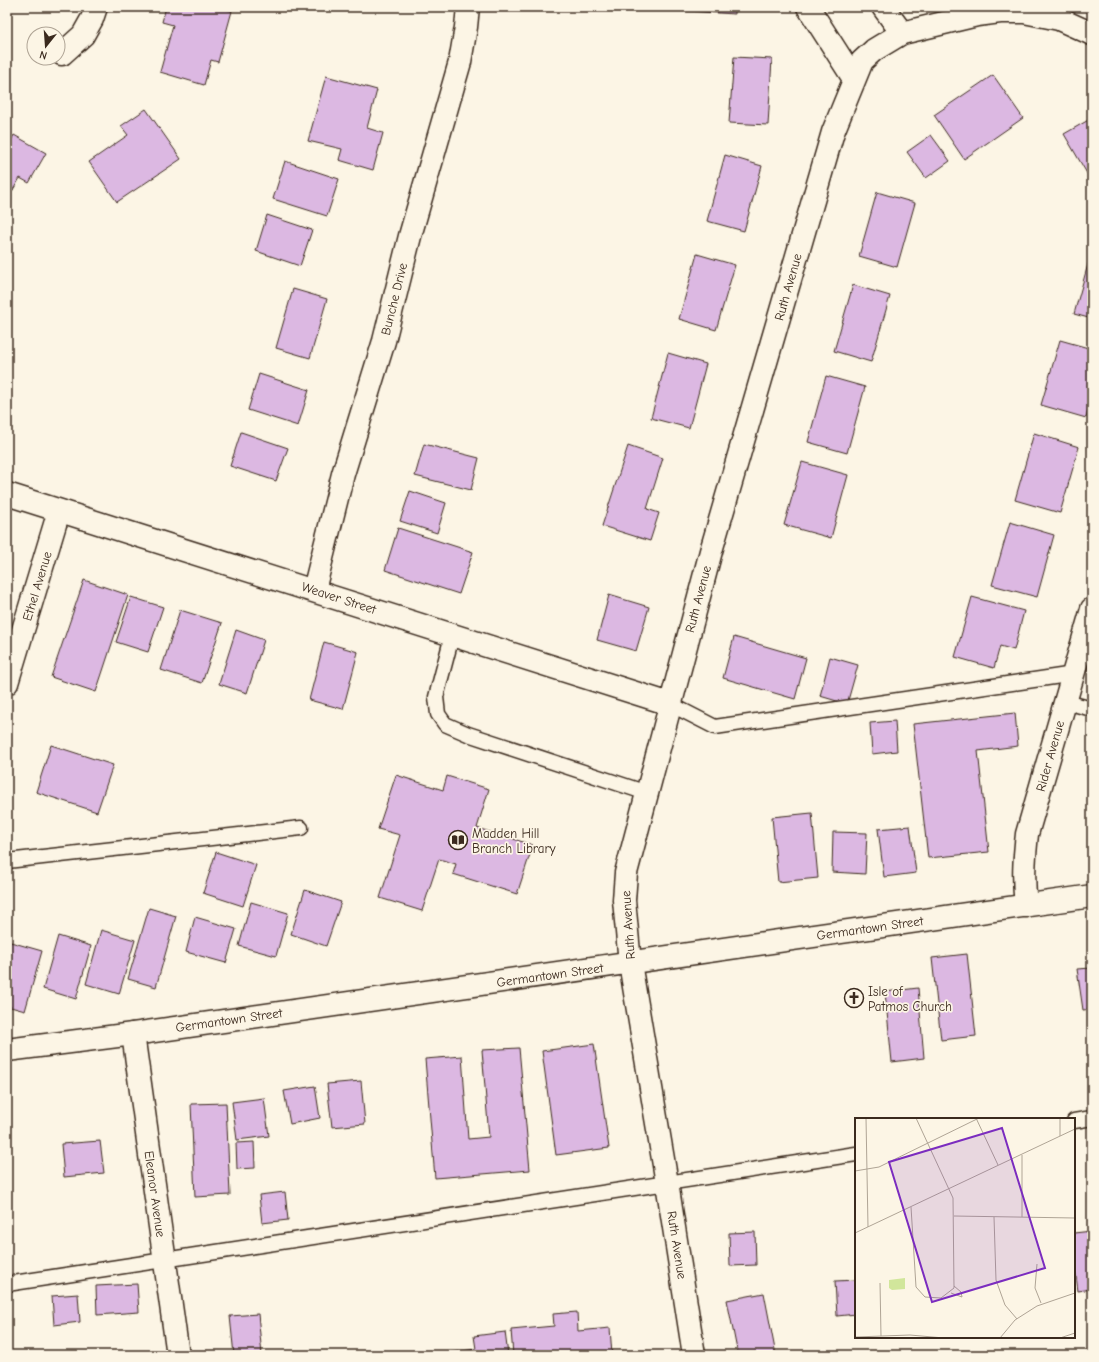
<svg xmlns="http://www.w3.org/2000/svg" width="1099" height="1362" viewBox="0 0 1099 1362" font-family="'Comic Neue',sans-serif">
<rect width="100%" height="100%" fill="#fcf5e5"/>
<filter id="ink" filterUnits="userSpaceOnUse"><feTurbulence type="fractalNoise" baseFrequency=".025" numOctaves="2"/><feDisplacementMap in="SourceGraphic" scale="8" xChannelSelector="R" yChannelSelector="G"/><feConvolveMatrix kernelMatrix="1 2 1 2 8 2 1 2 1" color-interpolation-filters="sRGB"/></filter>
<g filter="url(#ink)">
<path fill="#dcb8e2" stroke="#3b2a1e" d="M166,7H219L232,11L218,62L211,60L204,85L160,72L173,25L162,22Z
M687,7H735V14L687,11Z
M734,57L772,59L768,125L729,123Z
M993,75L1023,118L964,159L934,115Z
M326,76L377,90L367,128L383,133L373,170L339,160L342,149L308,141Z
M146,109L181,159L117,202L89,162L128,135L121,126Z
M1092,118V182L1064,134Z
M14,135L46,153L29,183L20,178L7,200V147Z
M931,135L950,161L926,178L907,152Z
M725,155L762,166L744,231L707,221Z
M285,161L339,179L327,216L273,199Z
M877,192L915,203L897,267L859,256Z
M267,215L312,230L300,266L256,251Z
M1092,250V319L1074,314Z
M697,254L735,265L716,330L679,319Z
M853,285L890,296L871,362L834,351Z
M293,289L327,299L310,358L276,348Z
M1060,340L1092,349V396L1086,418L1041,405Z
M668,353L706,364L689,428L651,418Z
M259,374L309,390L298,426L248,410Z
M826,376L865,387L847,453L808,442Z
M241,432L288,448L276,481L230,466Z
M1034,433L1079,447L1060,513L1015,500Z
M424,444L479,458L471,490L415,476Z
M628,446L663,458L647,509L659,513L650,541L602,526Z
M802,462L848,475L831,538L784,525Z
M410,491L446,503L437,533L400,521Z
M1010,522L1054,535L1037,597L992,585Z
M398,528L473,552L459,594L385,570Z
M84,580L128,595L96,692L51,677Z
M609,595L649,607L636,651L597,640Z
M131,597L163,607L148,652L116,642Z
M972,597L1024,611L1014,650L1000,646L994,668L955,657Z
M180,610L222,623L202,683L161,670Z
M236,630L264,640L247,693L219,684Z
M734,637L806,658L795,699L723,678Z
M324,642L358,652L343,709L309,700Z
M830,657L858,665L847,704L820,696Z
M1015,713L1018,746L978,751L989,852L928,858L913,724Z
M895,721L897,751L872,754L870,723Z
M51,745L113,765L97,812L36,792Z
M396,775L443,790L447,776L489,789L477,828L533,845L517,894L453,874L456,864L439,859L422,911L380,898L400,835L378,829Z
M812,813L818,878L778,882L772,817Z
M910,826L916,873L884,877L878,829Z
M833,832L867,833L865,874L832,872Z
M216,852L256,865L243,906L203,893Z
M305,890L341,902L326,946L291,934Z
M251,902L288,913L276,956L239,946Z
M149,908L176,916L156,987L128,979Z
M195,917L236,929L226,963L186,952Z
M101,930L135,940L119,994L86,984Z
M58,936L91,946L76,999L43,989Z
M7,941L42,951L25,1011L7,1006Z
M967,954L976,1036L941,1040L932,958Z
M1092,968V1009L1083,1010L1077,969Z
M918,988L924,1058L892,1062L885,992Z
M594,1044L609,1148L556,1155L542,1051Z
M519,1048L530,1170L435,1178L425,1059L462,1056L468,1139L489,1137L482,1050Z
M361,1081L365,1124L332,1127L327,1084Z
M315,1086L320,1118L290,1124L284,1091Z
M264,1098L269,1136L237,1140L232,1102Z
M226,1103L230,1195L195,1197L191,1104Z
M100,1141L104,1173L64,1177L61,1144Z
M254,1142L255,1168L237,1169L236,1143Z
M285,1192L288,1220L262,1223L259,1195Z
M1092,1231V1289L1078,1291L1074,1261V1233Z
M755,1232L756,1265L730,1266L729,1233Z
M856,1280V1314L837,1316L835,1281Z
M137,1284L139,1312L97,1315L96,1286Z
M764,1293L776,1355H738L727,1300Z
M78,1294L80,1322L54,1325L52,1296Z
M577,1312L578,1331L610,1328L612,1355H513L511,1330L554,1326L553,1314Z
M258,1314L262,1355H234L230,1316Z
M505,1332L508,1355H433L476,1349L474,1336Z"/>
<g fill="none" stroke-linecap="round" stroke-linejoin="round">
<g stroke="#3b2a1e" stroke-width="17">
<path id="lane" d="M452,636L436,697L438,714L445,724L468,734L647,793
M1066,702L1092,709
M670,704L715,727L1074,674
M7,861L301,828
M1074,1121L1092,1118
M7,1284L856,1154"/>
</g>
<g stroke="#3b2a1e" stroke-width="25">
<path id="street" d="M808,7L854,79
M883,7L902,33
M62,54L83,35L92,19L96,7
M7,494L670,704
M314,590L343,474L384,341L410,236L460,62L466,27L468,7
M7,683L59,511
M1026,906C1023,879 1024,861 1027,834L1092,609
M133,1034L178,1355
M694,1355L667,1183L630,963L624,900L626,873L711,551L833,132L862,61L874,50L902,33L977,15L1000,12H1024L1059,19L1092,34"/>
</g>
<g stroke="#3b2a1e" stroke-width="25">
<path id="primary" d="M7,1050L133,1034L1092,896"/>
</g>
<use href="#lane" stroke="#fcf5e5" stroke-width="14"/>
<use href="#street" stroke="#fcf5e5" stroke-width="22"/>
<use href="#primary" stroke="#fcf5e5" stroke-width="22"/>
</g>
</g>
<defs>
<g id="library-ring" transform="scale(1)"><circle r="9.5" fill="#fcf5e5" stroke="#3b2a1e" stroke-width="1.5"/><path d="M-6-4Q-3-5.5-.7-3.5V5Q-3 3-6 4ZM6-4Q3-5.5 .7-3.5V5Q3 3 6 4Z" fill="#3b2a1e"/></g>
<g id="church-ring" transform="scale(1)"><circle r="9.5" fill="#fcf5e5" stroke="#3b2a1e" stroke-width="1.5"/><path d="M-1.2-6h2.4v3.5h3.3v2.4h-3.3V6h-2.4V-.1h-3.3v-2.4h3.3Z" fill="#3b2a1e"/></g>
</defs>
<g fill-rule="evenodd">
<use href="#library-ring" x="458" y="840"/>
<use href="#church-ring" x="854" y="998"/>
</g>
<g text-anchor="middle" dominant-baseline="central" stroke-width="3.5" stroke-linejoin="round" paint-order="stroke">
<g font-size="13" fill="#3b2a1e" stroke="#fcf5e5">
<text transform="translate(788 287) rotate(-74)">Ruth Avenue</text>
<text transform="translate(394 299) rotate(-76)">Bunche Drive</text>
<text transform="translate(37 586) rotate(-73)">Ethel Avenue</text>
<text transform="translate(339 598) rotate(18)">Weaver Street</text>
<text transform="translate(698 599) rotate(-75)">Ruth Avenue</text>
<text transform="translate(1050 756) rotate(-74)">Rider Avenue</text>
<text transform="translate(628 925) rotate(-94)">Ruth Avenue</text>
<text transform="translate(870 928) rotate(-8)">Germantown Street</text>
<text transform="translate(550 975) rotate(-8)">Germantown Street</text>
<text transform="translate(229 1020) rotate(-8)">Germantown Street</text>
<text transform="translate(155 1194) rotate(82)">Eleanor Avenue</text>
<text transform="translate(677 1245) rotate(81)">Ruth Avenue</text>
</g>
<g font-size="13" fill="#3b2a1e" stroke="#fcf5e5" text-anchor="start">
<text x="472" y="833">Madden Hill<tspan x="472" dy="15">Branch Library</tspan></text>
<text x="868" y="991">Isle of<tspan x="868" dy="15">Patmos Church</tspan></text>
</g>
</g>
<g transform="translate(855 1118)">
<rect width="220" height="220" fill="#fcf5e5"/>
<path d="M50,160V171L37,172L34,170V162Z" fill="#d1e69b"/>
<path fill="none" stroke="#afa495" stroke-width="1" d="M11,0L13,109M121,0L143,47M205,18V0M167,37V99M0,53L24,49L124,0M56,89L61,169L70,179L86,180L99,170L98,80L61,0M99,98L220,100M139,99L141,162L150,187L162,201M0,115L220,11M182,146L180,170L186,185M25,165L26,218M96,175L107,179L106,174L99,168M0,219L55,217L89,220M145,220L160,202L182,188L220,175M205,220L220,215"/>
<path fill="#7b2cbf" fill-opacity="0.15" stroke="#7b2cbf" stroke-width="2" d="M147,10L190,150L77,184L34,44Z"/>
<rect width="220" height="220" fill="none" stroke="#3b2a1e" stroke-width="2"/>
</g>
<rect width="1099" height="1362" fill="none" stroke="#fcf5e5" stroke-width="24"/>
<rect x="12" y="12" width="1075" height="1338" fill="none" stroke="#3b2a1e" stroke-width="1.5" filter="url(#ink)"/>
<g transform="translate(46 46) rotate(197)"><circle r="19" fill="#fcf5e5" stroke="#afa495"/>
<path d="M0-3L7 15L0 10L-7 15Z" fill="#3b2a1e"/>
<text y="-6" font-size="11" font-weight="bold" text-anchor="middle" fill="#3b2a1e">N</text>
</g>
</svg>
